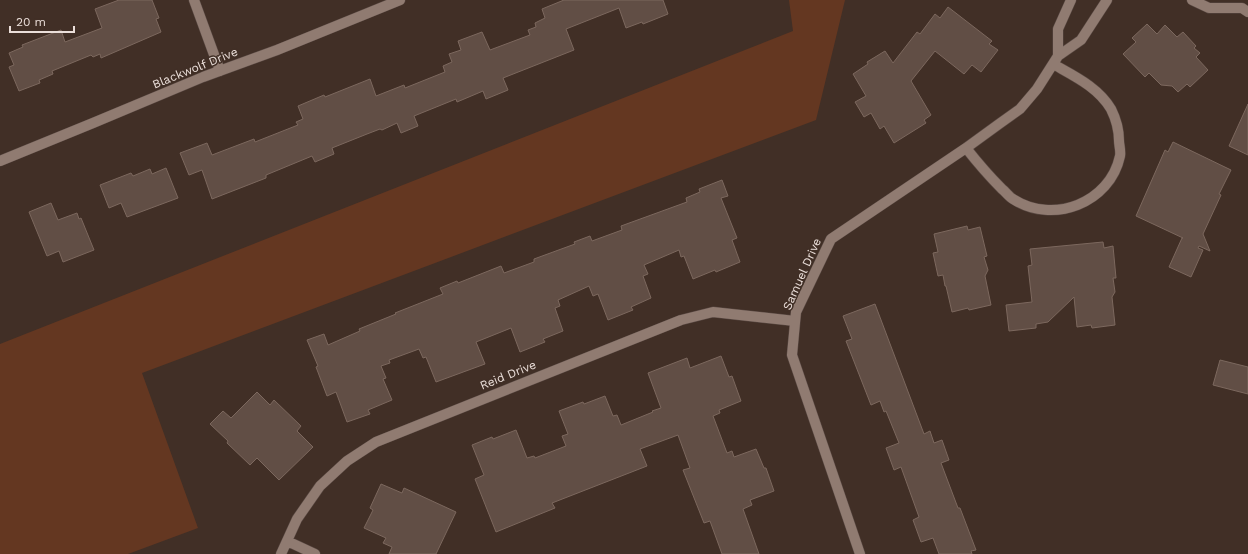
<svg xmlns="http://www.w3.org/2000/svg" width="1248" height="554" viewBox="0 0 1248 554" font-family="'Work Sans',sans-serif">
<rect width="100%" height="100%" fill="#412f26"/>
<path fill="#643721" d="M789,0H845L816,120L142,373L198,528L128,554H0V344L793,31Z"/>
<path fill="#614e45" stroke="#7c685e" d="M119,0H152L159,18L156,19L161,32L101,58L100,54L93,57L91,55L52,71L53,74L39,80L40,83L19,91L9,67L14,65L9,53L23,47L22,45L61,30L65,42L102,28L95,9Z
M564,0H663L668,14L643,24L642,22L626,28L619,8L566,29L574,50L503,78L508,90L486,99L483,91L457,102L456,99L414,116L418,126L401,133L397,123L382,130L380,129L367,134L332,148L334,154L315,162L312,156L266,175V178L212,199L202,170L189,175L180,153L207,143L212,155L254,139L255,142L298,125L296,122L303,119L298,106L324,95L325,97L370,79L376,96L404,85L405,88L445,72L443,66L452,62L449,54L461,50L458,41L482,32L490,50L530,35L528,30L536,27L535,23L545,18L542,9Z
M948,7L992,41L989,44L998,50L981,72L972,65L964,74L935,51L911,81L931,115L924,120L926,123L894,143L884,126L880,129L871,113L864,117L855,102L866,96L853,74L868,64L867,62L885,51L893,63L917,32L920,34L935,14L940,18Z
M1147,24L1157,34L1165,25L1177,37L1183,32L1196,46L1194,48L1200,53L1196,57L1208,70L1190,87L1187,84L1178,92L1172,86L1161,85L1149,73L1145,77L1123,54L1136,42L1132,38Z
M1248,104V155L1229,146Z
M1173,142L1231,170L1219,194L1221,195L1203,234L1210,251L1199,246L1198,248L1203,250L1191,277L1169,267L1182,238H1183L1136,216L1165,150L1168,152Z
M166,168L178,198L127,217L121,203L109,208L100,185L131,173L133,176L150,169L152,174Z
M722,180L728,196L721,198L737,238L732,240L740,262L716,272L715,270L693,279L684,256L681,257L679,250L644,265L648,274L643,276L651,298L631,307L633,310L608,320L598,294L593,296L589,286L558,300L560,306L555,308L563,331L543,339L545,342L520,352L511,328L476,342L485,364L436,382L426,357L423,358L419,349L389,360L390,363L381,366L386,378L383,379L392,400L368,410L370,414L347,422L336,392L327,396L316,367L318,366L307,340L324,334L328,345L360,331L359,329L396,314L395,313L443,294L440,288L457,281L458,283L501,266L504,273L534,262V259L575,244L574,242L590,236L592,241L622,230L621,226L687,202L686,198L700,192L699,189Z
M51,203L58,220L77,213L79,219L81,218L94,250L63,262L59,251L47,256L29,212Z
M967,226L968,230L980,227L987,256L984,257L988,270L985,276L991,305L969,310L968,308L952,312L946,286H945L943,275L938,276L933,253L938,252L934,234Z
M1103,242L1104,248L1113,246L1116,278H1113L1115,292L1112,297L1115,325L1092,328L1091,325L1077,327L1074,297L1048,322L1036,324V328L1009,331L1006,305L1032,302L1028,266L1032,265L1030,249Z
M875,304L924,434L930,431L934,443L942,440L949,460L941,463L958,508H960L976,550L971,551L972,554H939L933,538L921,542L913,520L919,517L901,467L894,470L886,448L899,443L886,411L884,412L880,401L871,405L846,341L852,339L843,316Z
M721,356L729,377L732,376L741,401L719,410L720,413L713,416L727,453L732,451L734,457L756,449L764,468H766L774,491L750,500L752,505L743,509L759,554H722L710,521L704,523L683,470L690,468L678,435L640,449L647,466L552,503L555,508L496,532L475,479L484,475L472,445L492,437L493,439L516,430L527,458L534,456L535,458L566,446L562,436L568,434L559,411L583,402L584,404L605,396L613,416L617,415L621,425L653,412L652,411L661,408L648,373L687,358L690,368Z
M1220,360L1248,367V394L1213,385Z
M257,392L270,405L274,400L301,426L297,431L313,447L279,480L257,458L250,465L227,443L228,441L210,424L223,411L231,418Z
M381,484L402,493L404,488L456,512L436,554H389L392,547L383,543L386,538L364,528L373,510L370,508Z"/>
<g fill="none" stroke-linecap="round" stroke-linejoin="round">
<g stroke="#5a4a44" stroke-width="11">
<path id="minor" d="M194,0L220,71
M1192,0L1209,8H1242L1248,12
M1058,56L1081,40L1107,0
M966,148C977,162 989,176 1002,189C1006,192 1009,197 1013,199C1053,225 1110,203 1120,156C1121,151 1119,145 1119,141C1119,130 1116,119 1111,109C1098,87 1074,76 1053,64
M0,161L93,123L203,77L277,50L400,0
M287,541L315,554
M281,554L297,519L320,486L347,461L376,442L681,320L713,312L795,321
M860,554L792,355L796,312L831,239L966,148L999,124L1020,109L1037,89L1058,56V29L1071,0"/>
</g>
<use href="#minor" stroke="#907b71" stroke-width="10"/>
</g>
<g text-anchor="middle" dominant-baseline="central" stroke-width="3" stroke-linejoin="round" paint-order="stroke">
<g font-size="12" fill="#ebdfda" stroke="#412f26">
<text transform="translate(195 68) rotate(-22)">Blackwolf Drive</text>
<text transform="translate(802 274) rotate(-66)">Samuel Drive</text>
<text transform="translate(508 375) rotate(-22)">Reid Drive</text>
</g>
</g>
<path d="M10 26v6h64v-6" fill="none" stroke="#ebdfda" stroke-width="2"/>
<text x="16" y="26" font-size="12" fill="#ebdfda" stroke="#412f26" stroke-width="3" paint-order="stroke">20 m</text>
</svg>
